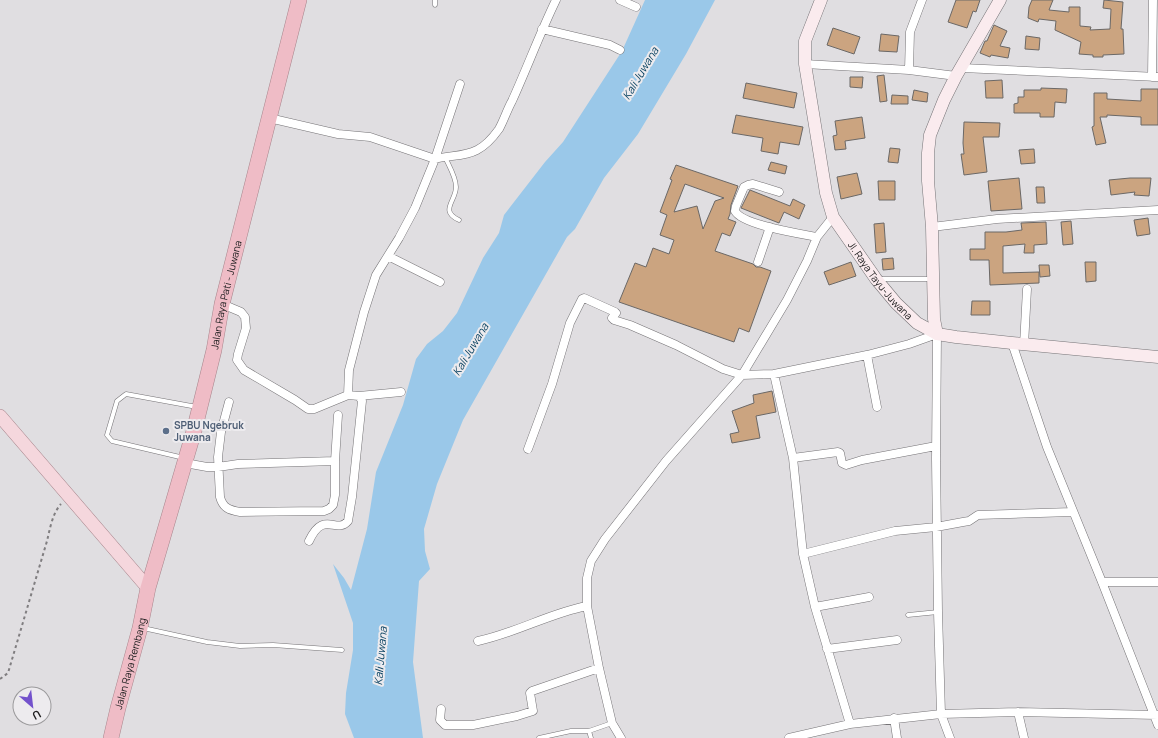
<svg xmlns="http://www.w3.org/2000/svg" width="1158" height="738" viewBox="0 0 1158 738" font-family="Manrope,sans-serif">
<rect width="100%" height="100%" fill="#e0dee1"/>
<path fill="#9ac8e9" d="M645,0H715L686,54L638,134L604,178L575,229L567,237L463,420L437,484L424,529L425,551L430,569L419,581L413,662L423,738H354L345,714L346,693L353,650V623L333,564L344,578L351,590L367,529L376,472L403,405L416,359L427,344L443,331L457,313L483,258L499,233L504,215L545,162L563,142L622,51Z"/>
<path fill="#cba480" stroke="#6b6866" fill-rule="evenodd" d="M956,0H980L976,12L973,11L967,28L948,22Z
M1032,0H1053L1049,10L1069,12V7H1080V26L1091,27L1090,30L1110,29L1111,9L1103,8L1104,0L1123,2L1121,29H1123L1124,54L1103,55V57H1093V55L1079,54L1081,42L1055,30L1056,21L1039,19L1038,22L1028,18L1029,7Z
M994,25L1007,31L1000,46L1010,48L1008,58L991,55L990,57L980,53L985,41H987Z
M833,28L860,37L854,54L827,45Z
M881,34L899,36L897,52L879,51Z
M1026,36L1040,38L1039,50L1025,49Z
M884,75L887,101L880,102L877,76Z
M850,77H863L862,88L850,87Z
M1002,80L1003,98H986L985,81Z
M746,83L797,93L794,108L743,98Z
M1041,88L1067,89L1066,103L1055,102L1054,117H1040V113H1014V104L1018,103V97H1024V90H1041Z
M1141,89H1158V125H1141V117L1107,115V117H1100L1106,143L1096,145L1092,127L1094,126V93H1107V99L1141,101Z
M914,90L928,93L927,102L912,100Z
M892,95L908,96V104H891Z
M736,115L803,127L799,145L780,142L778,154L761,151L763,138L732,133Z
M862,117L865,138L845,141L846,149L835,150L833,136L837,135L835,121Z
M964,122L1000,123L999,137H983L987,172L964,175L961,154H964L963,143Z
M890,148L900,149L898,163L888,162Z
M1034,149L1035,163L1021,164L1019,150Z
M771,162L787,166L785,174L768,170Z
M676,165L738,186L731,205L730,214L728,219L736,222L730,236L722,233L715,251L753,264L756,267H760L771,271L749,332L739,328L734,342L619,302L635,263L646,267L653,248L669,254L674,240L660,235L667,215L660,212L672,180L670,179ZM685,184L724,198L715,201L703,229L697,206L674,212Z
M857,173L862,194L841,199L837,177Z
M1019,178L1022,209L991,211L988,181Z
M1130,178H1151L1149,196L1134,195L1135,192L1111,195L1109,180Z
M878,181H895V200H879Z
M1036,187H1044L1045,203H1037Z
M750,190L790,206L793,199L805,205L799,219L784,212L779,223L741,208Z
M1148,218L1150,234L1137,236L1134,220Z
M1071,221L1073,244L1063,245L1061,222Z
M1046,222L1047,244L1034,245V253H1024L1025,244L1003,246V273L1039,272V283L990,285L989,260H970V249H985V232H1006L1022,230L1021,223Z
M884,223L886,252L876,253L874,224Z
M893,258L894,269L883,270L882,259Z
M851,262L856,276L829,285L824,272Z
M1085,262H1096V281L1086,282Z
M1039,265H1049L1050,276L1040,277Z
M972,301H990V315H971Z
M772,391L776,412L756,416L760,438L732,443L730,434L739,432L732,411L754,403L753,395Z"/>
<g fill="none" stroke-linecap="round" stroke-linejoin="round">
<g stroke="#757376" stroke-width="5">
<path id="lane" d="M435,5V0
M445,157C449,166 456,177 456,187C456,201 439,211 459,220
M880,279H932
M184,458L112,441L107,435L117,401L126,394L197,407
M908,615L938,612
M143,628L207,642L240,646L273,645L342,650
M589,731L591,738
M539,738L571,731H589L612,723"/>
</g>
<g stroke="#757376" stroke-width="9">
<path id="street" d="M620,0L636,7
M542,29L610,45L620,50
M805,64L909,70L956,76
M962,68L1158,77
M909,70L910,32L922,0
M1152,77L1153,0
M269,118L338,134L370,137L435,159C449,155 464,157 477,150C485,146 494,136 499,129C504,120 507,110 512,101C527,68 540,33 556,0
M779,192L753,184L748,185L744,187L736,206L735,211C742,225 801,234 817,237
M932,227L997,219L1158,210
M388,256L440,282
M758,262L770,227
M222,304L241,312L245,317L246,328L238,354L237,360L244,370L295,400L308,409H314L348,395
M1012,343L1047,447L1102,582L1158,725
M1024,345L1027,289
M867,355L877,407
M774,374L793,458L803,554L815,607L869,597
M359,396L401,392
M229,402L221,432L218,457L220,497C223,508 229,510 240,512L324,511L329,509L333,505L335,495V461L338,415
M528,449L552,384L570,323L582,299L584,298L615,312L616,313L612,318L614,320L630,325L676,345L723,369L742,375L774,374L867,355L909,344L937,334L936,459L938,612L941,714L950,738
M793,458L838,452L840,453L842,463L846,465L862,460L936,446
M185,463L207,467H218L238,464L335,461
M309,541C324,509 336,535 348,521L352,497L362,401L359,396L348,395L349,370L364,312L376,275L399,238L415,208L435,159L460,84
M803,554L895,531L936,527L963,522L969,521L978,515L1072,512
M1102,582H1158
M815,607L850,724
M478,641C516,633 550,613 587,606
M827,649L897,640
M441,709L440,720L445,725H473L517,716L533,711L530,693L532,691L599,668
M1018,712L1024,738
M894,718L897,738
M621,738L612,723L599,668L587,606V578L591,561L605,539L666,461L742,375L787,300L807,261L817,237L833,217
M789,738L850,724L941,714L1018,712L1157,715"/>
</g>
<g stroke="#757376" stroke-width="13">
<g id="secondary">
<path id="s1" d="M821,0L805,41V64L826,193L833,217L876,279L896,303L917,323L937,334L956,337L1012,343L1158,357"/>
<path d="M937,334L934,319L932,227L928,181V153L930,135L944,100L956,76L1000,0"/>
</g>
</g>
<g stroke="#a7858c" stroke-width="14">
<path id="primary" d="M0,416L148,588"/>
</g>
<g stroke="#a7858c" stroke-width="16">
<g id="highway">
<path id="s2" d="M111,738L118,708L140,628L148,588L194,431L214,350L222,304L299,0"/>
</g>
</g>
<path stroke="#807e80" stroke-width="2" stroke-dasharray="3 3" stroke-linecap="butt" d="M0,679L8,673L47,541C50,529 52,514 61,504"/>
<use href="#lane" stroke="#fff" stroke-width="4"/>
<use href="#street" stroke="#fff" stroke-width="8"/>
<use href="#secondary" stroke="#faebee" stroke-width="12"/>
<use href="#primary" stroke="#f5d7dd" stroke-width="13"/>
<use href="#highway" stroke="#efbcc6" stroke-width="15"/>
</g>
<circle fill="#5c6f8a" stroke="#edebee" stroke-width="1.5" cx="166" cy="431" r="4"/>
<g text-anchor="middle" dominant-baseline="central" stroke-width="4" stroke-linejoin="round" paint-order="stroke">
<g font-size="10" fill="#212021" stroke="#edebee">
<text stroke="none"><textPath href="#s1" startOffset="302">Jl. Raya Tayu-Juwana</textPath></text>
<text stroke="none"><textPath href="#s2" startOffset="458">Jalan Raya Pati - Juwana</textPath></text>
<text stroke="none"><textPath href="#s2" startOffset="77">Jalan Raya Rembang</textPath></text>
</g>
<g font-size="10" font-weight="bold" fill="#4e5e75" stroke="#edebee" text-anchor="start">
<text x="174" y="425">SPBU Ngebruk<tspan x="174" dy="12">Juwana</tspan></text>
</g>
<g font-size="11" font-style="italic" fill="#053f5f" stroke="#edebee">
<text transform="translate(640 73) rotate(-59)">Kali Juwana</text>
<text transform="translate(470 349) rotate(-59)">Kali Juwana</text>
<text transform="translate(380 656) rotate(-85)">Kali Juwana</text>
</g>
</g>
<g transform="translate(32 706) rotate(152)"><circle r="19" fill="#edebee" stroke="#9b9a9c"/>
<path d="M0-3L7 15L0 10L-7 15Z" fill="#7452cc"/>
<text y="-6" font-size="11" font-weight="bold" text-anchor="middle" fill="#212021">U</text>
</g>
</svg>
